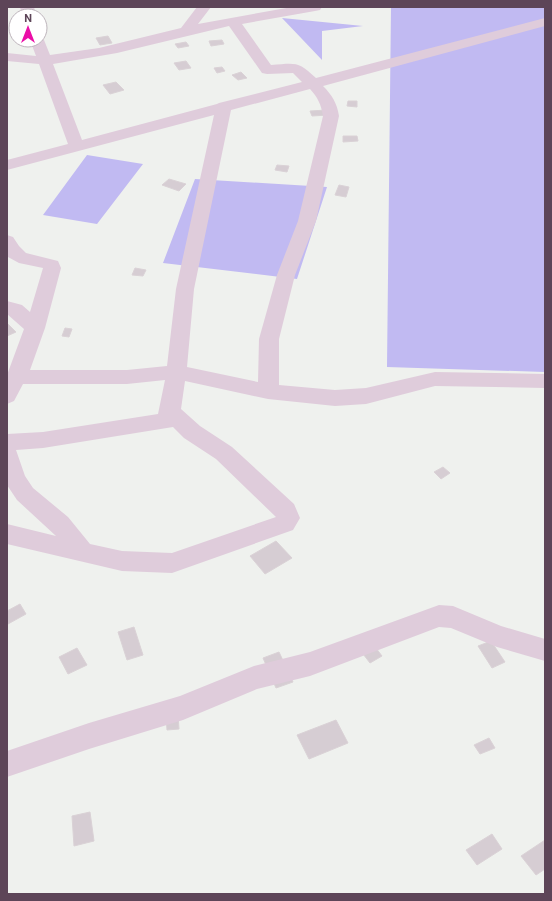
<svg xmlns="http://www.w3.org/2000/svg" width="552" height="901" viewBox="0 0 552 901" font-family="Roboto,sans-serif">
<rect width="100%" height="100%" fill="#eff1ee"/>
<path fill="#c1baf2" d="M391,7H545V372L387,367Z
M282,18L363,26L322,31V60Z
M87,155L143,164L97,224L43,215Z
M195,179L327,187L297,279L163,263Z"/>
<path fill="#d6cdd3" stroke="#dad2d6" d="M108,36L112,43L100,45L96,38Z
M222,40L224,44L211,46L209,41Z
M186,42L189,46L178,48L175,44Z
M186,61L191,68L179,70L174,63Z
M222,67L225,71L217,73L214,68Z
M241,72L247,78L238,80L232,75Z
M116,82L124,90L110,94L103,85Z
M348,101H357V107L347,106Z
M327,110L328,115L312,116L310,111Z
M343,136H357L358,141L343,142Z
M277,165L289,166L287,172L275,170Z
M169,179L186,184L179,191L162,185Z
M339,185L349,187L346,197L335,195Z
M135,268L146,270L143,276L132,275Z
M8,324L16,332L7,336V325Z
M65,328L72,329L69,337L62,336Z
M443,467L450,473L441,479L434,472Z
M276,541L292,558L265,574L250,556Z
M20,604L26,614L8,624L7,611Z
M134,627L143,655L127,660L118,632Z
M491,641L505,662L492,668L478,646Z
M372,643L382,656L370,663L360,650Z
M77,648L87,665L68,674L59,657Z
M279,652L293,682L276,688L263,658Z
M178,715L179,729L167,730L166,716Z
M336,720L348,743L309,759L297,735Z
M489,738L495,748L480,754L474,745Z
M90,812L94,841L74,846L72,816Z
M492,834L502,849L477,865L466,850Z
M545,840V869L536,875L521,856Z"/>
<g fill="none" stroke-linecap="round" stroke-linejoin="round">
<path fill="#dfccdb" fill-rule="evenodd" d="M20,7H34L36,16H22Z
M197,7H211L198,24L292,7H322L320,10L315,11L242,24L271,65C296,63 298,61 316,78L545,18V26L323,86C332,95 337,103 339,116L316,221L295,275L279,339V385L335,390L366,388L435,372L545,374V388L435,386L366,404L335,406L268,399L185,381L181,409L200,426L232,447L294,504L300,518L293,530L172,573L122,571L7,544V524L56,536L17,500L7,485V434L43,432L158,414L165,380L127,384H23L14,401L7,404V375L24,329L7,314V301L22,305L30,312L43,268L19,263L8,257L7,235L13,237L19,246L26,253L58,261L61,268L45,328L30,370H127L167,366L176,289L214,115L7,170V160L68,144L39,64L7,61V53L36,56L30,40H40V36L44,40L50,55L99,48L181,28ZM229,26L262,73L267,74L293,73L302,82L219,103L217,104L82,140L53,64L117,53ZM310,89C318,98 321,104 323,116L298,221L277,275L259,339L258,382L187,367L194,289L231,110ZM173,427L184,438L216,459L276,517L172,553L122,551L90,544L68,517L33,488L25,476L16,450L43,448Z
M439,605L453,606L501,626L545,639V661L497,647L451,628L439,627L310,676L257,689L183,720L89,749L7,777V751L89,723L180,696L254,666L310,652Z"/>
</g>
<rect width="552" height="901" fill="none" stroke="#5d4558" stroke-width="16"/>
<g transform="translate(28 28)"><circle r="19" fill="#ffffff" stroke="#beb5bc"/>
<path d="M0-3L7 15L0 10L-7 15Z" fill="#eb0ea7"/>
<text y="-6" font-size="11" font-weight="bold" text-anchor="middle" fill="#5d4558">N</text>
</g>
</svg>
